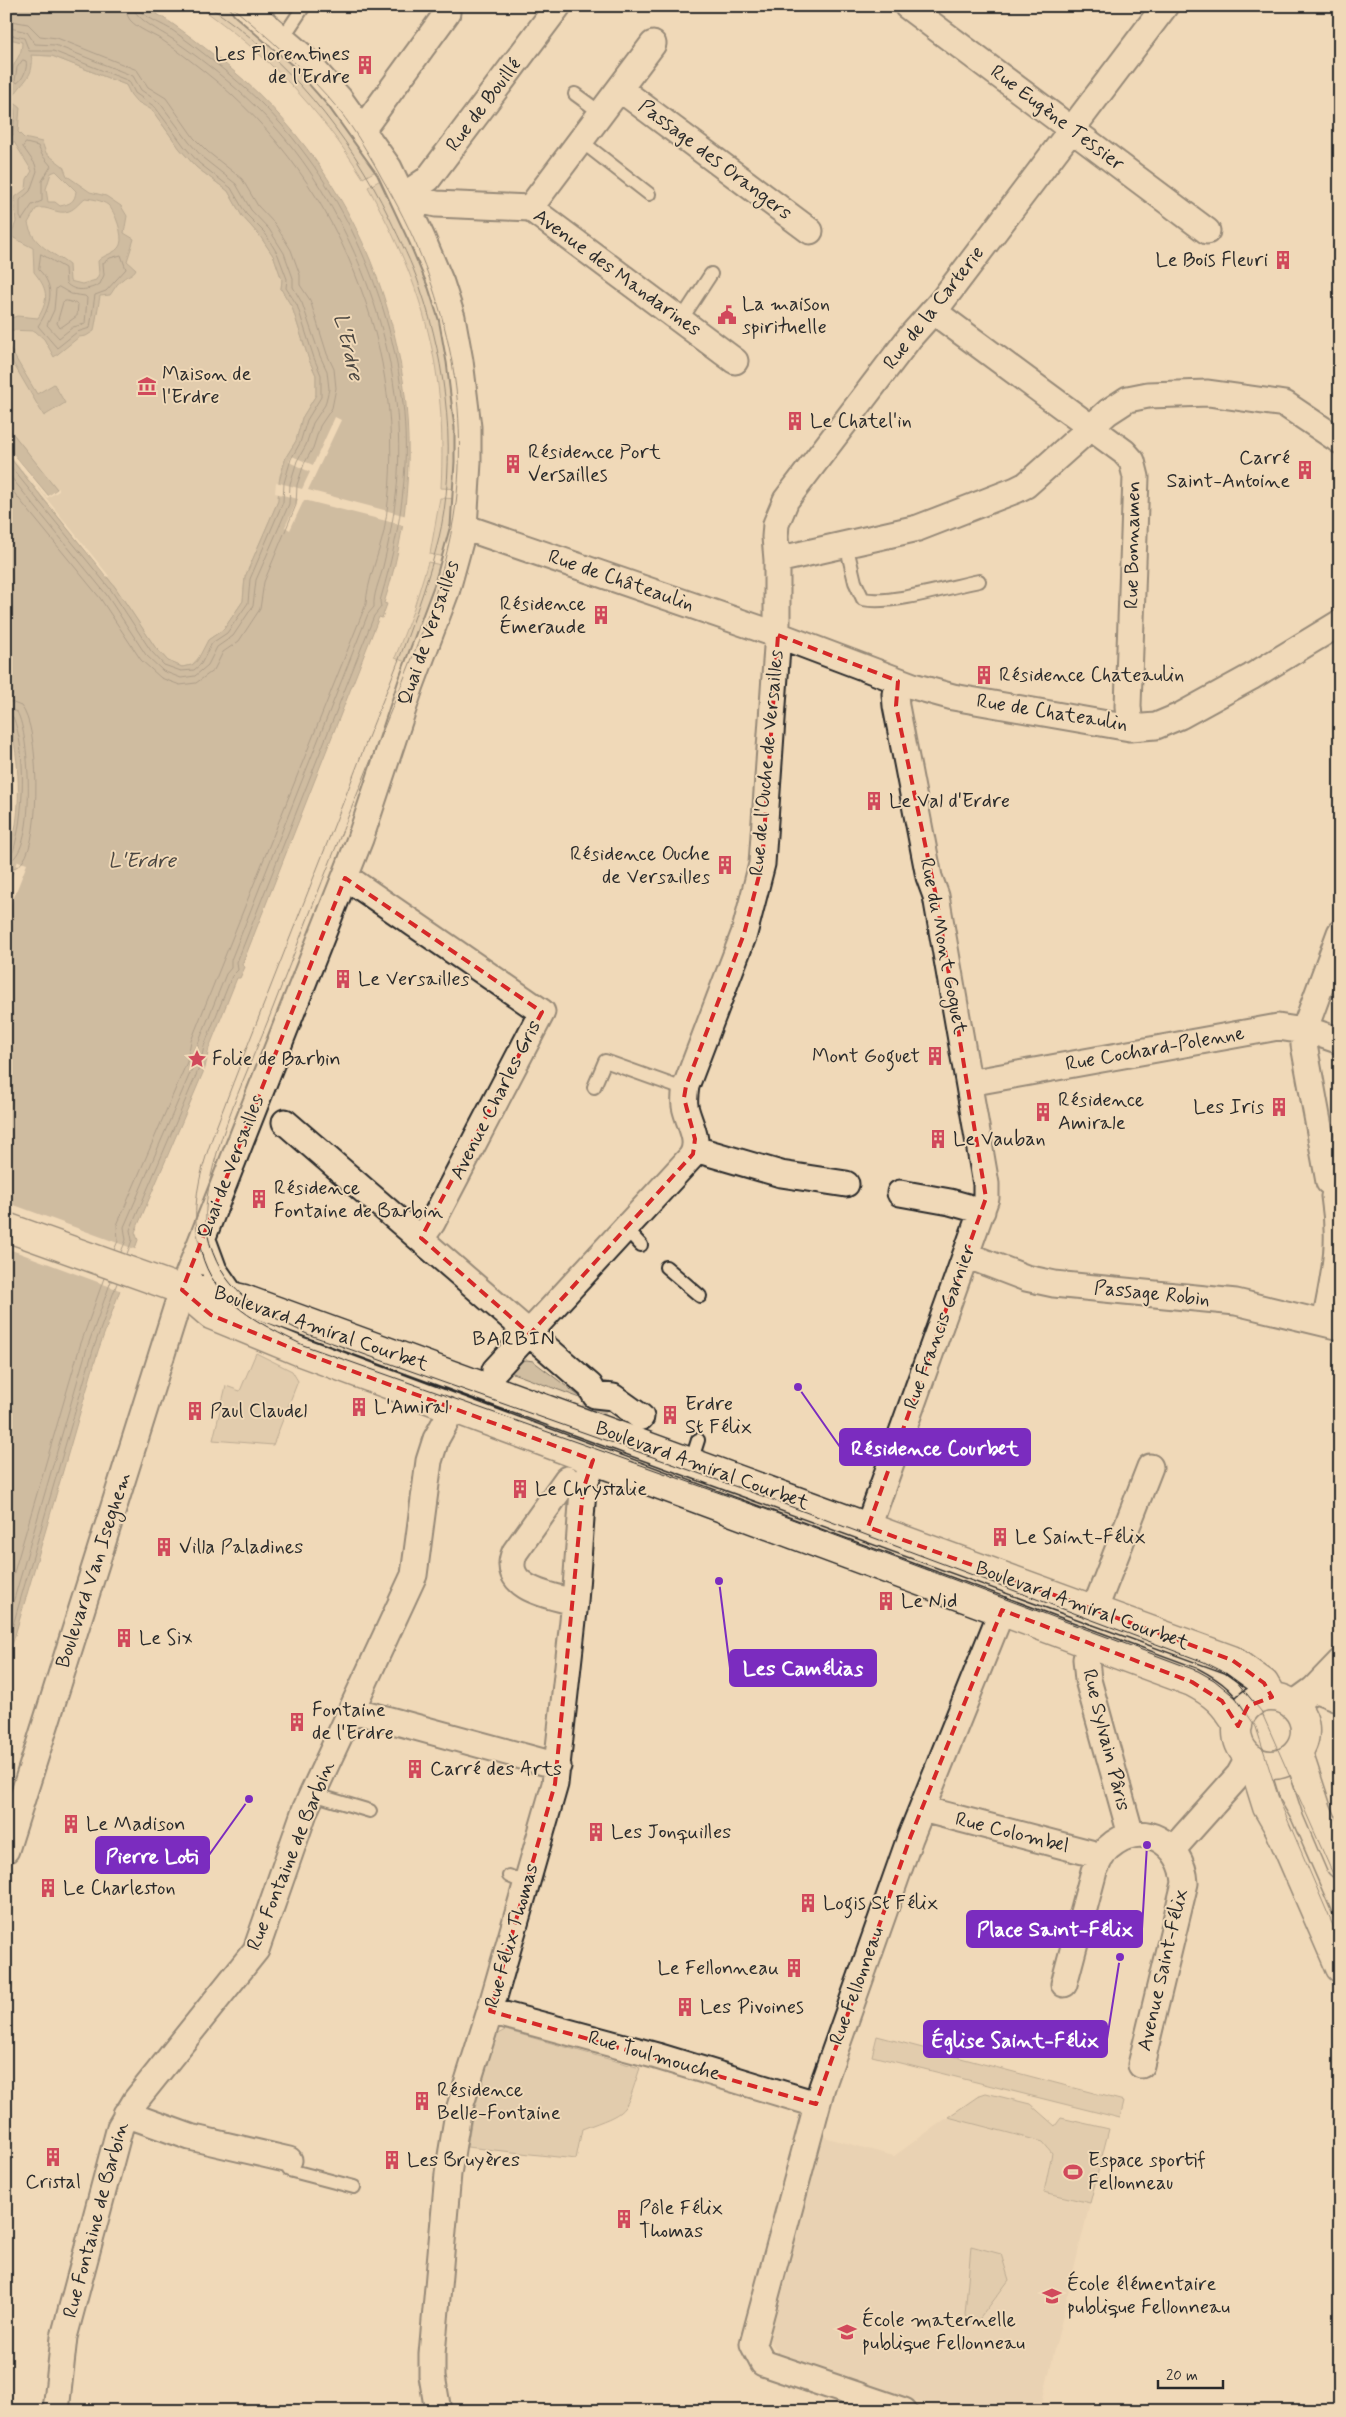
<svg xmlns="http://www.w3.org/2000/svg" width="1346" height="2417" viewBox="0 0 1346 2417" font-family="Mynerve,sans-serif">
<rect width="100%" height="100%" fill="#f0d9b8"/>
<filter id="ink" filterUnits="userSpaceOnUse"><feTurbulence type="fractalNoise" baseFrequency=".02" numOctaves="2"/><feDisplacementMap in="SourceGraphic" scale="10" xChannelSelector="R" yChannelSelector="G"/><feConvolveMatrix kernelMatrix="1 2 1 2 8 2 1 2 1" color-interpolation-filters="sRGB"/></filter>
<g filter="url(#ink)">
<path fill="#e1cbad" d="M948,2117L1043,2142L1052,2153L1044,2192L1090,2203L1040,2411H945L780,2356L768,2339L821,2136L894,2156Z"/>
<path fill="#d0bda0" stroke="#7e7466" d="M198,6H237L264,27L381,168L363,178C320,109 265,52 198,6Z
M6,38L22,42L31,55L52,56L126,85L131,95L152,110L180,149L196,167L228,191L242,216L260,236L274,257L282,280L281,289L292,307L309,360L316,375V395L302,418L296,441L286,457L280,476L278,501L245,577L243,601L224,629L208,640L203,653L192,665L182,667L168,661L155,647L115,587L6,453V445L57,490L13,434L6,438V433L10,430L6,425Z
M386,177L446,314L462,489L441,488C447,370 425,290 368,187Z
M440,498L461,499L451,558L430,554Z
M428,562L449,567L414,665L395,658L413,611Z
M256,1353L292,1371L298,1381L273,1445L213,1440L226,1386L240,1391Z
M527,1360L533,1361L583,1399L510,1372L520,1361Z
M505,2030L640,2068C624,2116 629,2111 582,2129L576,2159L467,2147L472,2118L496,2035Z
M877,2036L1124,2101L1120,2118L872,2056Z
M986,2093L1030,2104L1055,2126L1061,2118L1109,2129L1090,2203L1044,2192L1052,2153L1043,2142L948,2117L980,2095Z
M971,2246L1001,2254L1009,2280L978,2321L968,2322L965,2315Z"/>
<path fill="#a79984" stroke="#756d60" fill-rule="evenodd" d="M6,6C38,6 71,6 103,6C114,6 129,4 140,6C160,11 213,54 230,68C384,196 447,412 384,603L387,604L382,618L379,617L242,965L245,967L240,978H237L209,1048L205,1068L135,1232L138,1240L98,1351L6,1666V857C9,846 14,835 16,824C21,792 18,743 6,713V453L115,587L155,647L168,661L182,667L192,665L197,661L208,640L224,629L243,601L245,577L278,501L279,482L286,457L296,441L302,418L316,395V375L309,360L292,307L281,289L282,280L274,257L260,236L242,216L228,191L196,167L180,149L152,110L136,101L131,95L126,85L52,56L31,55C36,76 22,81 14,96V103L20,107L18,132L24,138L42,142L46,153L63,166L67,176L90,192L106,196L121,206L127,216L124,233L134,239L127,261L136,269C133,275 127,275 123,279C116,284 114,290 110,295L100,296L94,331L86,336L79,337L54,357L44,339L35,331L6,330V320L17,316L38,318C50,298 47,288 34,272L33,248L12,237V232L16,222L14,198L26,189L27,179L32,171L14,142L6,143C6,118 6,95 12,71C15,58 22,57 22,42L6,38ZM56,171L76,191C75,202 70,204 60,206L55,202H48L46,189L51,173ZM85,198C93,199 101,200 108,205C115,211 124,236 120,245C116,254 104,254 98,261L99,274L96,280L82,284L70,281L69,265C53,252 33,246 28,223L36,209C47,204 57,216 69,211C75,209 80,202 85,198Z
M6,342L37,394L54,384L65,403L44,416L6,351Z
M6,425L57,489L49,496L6,445V438L13,433L10,430L6,433Z"/>
<path fill="#f0d9b8" d="M335,417L341,420L308,490L407,516L406,526L304,500L290,530L285,527L298,499L275,493L276,482L302,489L310,472L289,462L290,459L292,456L313,465Z
M6,445L48,496L59,488V491L47,498L6,449Z
M6,450L8,451L109,576L107,577Z
M18,861L27,864L6,917V891Z
M6,1202L137,1250L122,1291L6,1248Z"/>
<g fill="none" stroke-linecap="round" stroke-linejoin="round">
<path stroke="#5d574f" stroke-width="1" d="M6,20L28,24L40,36L57,38L137,70L148,87L166,98L194,138L208,152L242,179L258,206L275,224L291,250L300,275V285L310,300L327,354L334,369L336,388L332,408L320,426L313,448L304,464L297,485L296,505L264,582L260,609L239,641L223,652L214,670L196,683L180,685L161,678L141,660L100,598L6,483
M6,27L27,32L35,44L55,45L133,76L141,90L160,103L189,142L203,158L236,184L251,210L269,229L284,253L293,278V287L302,303L320,356L327,371L329,389L325,405L313,423L306,445L297,461L290,484L289,504L256,580L253,606L233,636L217,647L208,665L195,676L181,678L163,671L146,655L106,594L6,471
M6,34L24,38L29,51H53L129,81L135,93L155,107L184,146L199,163L231,188L246,214L265,233L278,255L287,279L286,288L297,305L314,358L321,375V397L307,420L300,443L291,459L284,483L283,502L250,579L248,603L227,633L212,643L201,664L194,670L181,671L164,665L151,651L111,590L6,461
M23,60L26,61C28,67 23,80 17,83L15,80L17,68Z
M6,92L9,93C9,101 11,103 14,109C16,117 12,128 13,135L6,138
M26,143L38,146L42,155L51,166L42,181V201L32,205L22,220L20,217V200L30,191L37,171L35,164L23,147Z
M41,254L65,268L66,283C75,293 89,290 100,284L104,275L103,263L110,258L121,255L126,269L106,291L95,295L90,328L77,332L57,348L38,326C50,308 57,287 39,270Z
M59,287L71,294L85,296L87,298L85,324L73,327L59,338L47,325L54,310L56,289Z
M67,301L78,304L77,316L60,328L57,323L63,302Z
M6,700L21,706C40,727 41,838 23,861C19,867 13,869 6,869
M6,708L17,712C30,733 38,860 6,862
M6,714L13,717C27,749 24,818 13,852L6,855
M114,1250L118,1241L117,1225L187,1062L191,1041L366,604C367,582 379,554 384,531C398,450 390,366 361,289C329,203 277,129 205,72C191,61 177,50 162,40C152,34 138,29 130,20C127,16 126,11 126,6
M121,1252L126,1240L124,1227L194,1064L198,1044L226,974L231,968V960L368,614L374,607C373,595 379,582 382,571C388,546 393,522 396,496C409,387 374,273 316,181C281,125 232,81 178,43C167,34 134,20 133,6
M127,1254L132,1240L130,1230L200,1066L204,1046L232,976L238,970L237,962L374,616L381,607L380,601C393,557 403,511 405,464C410,358 367,234 302,150C277,116 247,88 214,62C201,51 186,40 172,30C162,24 151,20 142,13C139,10 140,10 140,6
M6,1600L80,1346L104,1278
M6,1627L87,1348L111,1281
M6,1649L93,1350L117,1283"/>
<path stroke="#c9b69c" stroke-width="25" stroke-dasharray="25 12" stroke-linecap="butt" d="M567,1479L577,1461L595,1406"/>
<g stroke="#2b2b2b" stroke-width="16">
<path id="service" d="M282,39L304,6
M575,94L601,113
M581,141L649,194
M681,320L711,274
M846,544L855,582L863,599C892,605 948,587 979,581
M594,1087L605,1061L686,1090
M626,1229L641,1245
M666,1267L700,1296
M691,1462L698,1440
M313,1794L370,1811
M509,1876L527,1884
M289,2170L354,2187"/>
</g>
<g stroke="#2b2b2b" stroke-width="29">
<path id="minor" d="M907,6L1207,231
M620,89L810,231
M362,130L447,13
M403,196L436,204L530,208L735,361
M403,196L428,179L558,6
M530,208L653,44
M933,311L1124,452L1132,461L1136,477L1128,706L1130,728
M464,527L778,635L913,686L953,697L1130,728L1156,726L1180,716L1251,677L1340,623
M777,560L918,528L1016,490L1026,485L1108,412L1128,399L1148,395L1208,393L1285,404L1340,441
M345,878L356,884L542,1012L432,1223L421,1238
M969,1083L1278,1027L1317,1033L1340,1041
M285,1122L590,1386L595,1395L613,1397L641,1417
M695,1149L781,1174L846,1184
M1329,1182L1304,1045V1031L1340,933
M900,1193L950,1202L982,1211
M203,1240L214,1270L232,1296
M966,1255L1026,1278L1054,1284L1236,1302L1340,1327
M1325,1323C1334,1275 1342,1246 1334,1196
M495,1370L691,1157C702,1141 688,1123 685,1106C684,1099 685,1093 686,1086L744,934L762,864L777,647V560L775,537L776,524L786,500L910,337L942,301L1165,6
M567,1479L515,1552C499,1588 550,1596 575,1602
M868,1527L986,1198V1184L936,896L929,877L896,706L895,694L898,681
M1094,1611L1150,1467
M1091,1645L1086,1659L1088,1680L1131,1835
M1314,1689L1340,1699
M1292,1705L1314,1689L1340,1662
M353,1710L558,1766
M922,1809L1102,1856
M1173,1849L1239,1775L1249,1757
M6,1850L182,1290L360,839L411,685L447,589L464,527L468,462V427L460,361L452,317L441,283L422,238L389,168L339,98L301,55L244,6
M1064,1984L1094,1871C1098,1863 1101,1854 1108,1848C1141,1817 1183,1843 1185,1883L1141,2065
M490,2011L657,2056L816,2104
M126,2114L190,2137L289,2160
M56,2411L64,2337L120,2127L136,2100L256,1950L305,1810L414,1575L429,1461L436,1439L446,1421
M438,2411L432,2376V2354L448,2174L458,2113L490,2011L555,1784L575,1602L583,1490L593,1460
M904,2411L763,2363L753,2344L822,2087L910,1838L1002,1610"/>
</g>
<g stroke="#2b2b2b" stroke-width="31">
<path id="tertiary" d="M6,1227L182,1290H203L244,1299L1232,1660L1264,1683L1272,1697
M182,1290L211,1315L301,1352L1192,1682C1215,1694 1224,1703 1238,1726
M1237 1731a34 34 0 1 1 68 0a34 34 0 1 1-68 0Z
M1298,1752L1317,1810L1340,1864
M1252,1759L1267,1807L1279,1828L1340,1968"/>
</g>
<use href="#service" stroke="#f0d9b8" stroke-width="12"/>
<use href="#minor" stroke="#f0d9b8" stroke-width="25"/>
<use href="#tertiary" stroke="#f0d9b8" stroke-width="28"/>
<path stroke="#2b2b2b" stroke-width="1" d="M208,6C286,57 349,134 389,217C400,240 412,263 420,287C447,366 458,460 438,542C421,608 394,672 369,735C333,830 295,924 258,1019C247,1047 236,1075 225,1104C213,1136 198,1171 196,1206C195,1220 197,1237 201,1251C213,1302 260,1324 303,1345L765,1509L1198,1671L1214,1680L1236,1698L1256,1727L1280,1802L1340,1942
M231,6C269,38 307,71 339,110C356,132 370,156 383,180C441,278 470,389 456,503C445,588 408,667 377,745C340,836 304,927 269,1018C248,1071 197,1177 207,1232C219,1291 258,1310 307,1334L768,1498L1204,1662L1222,1671L1236,1681L1261,1711L1340,1890"/>
</g>
</g>
<path d="M0 0H1346V2417H0ZM778,635L898,681L896,706L936,896L986,1198L868,1527L1232,1660L1264,1683L1272,1697L1248,1706L1238,1726L1222,1701L1192,1682L1002,1610L910,1838L816,2104L490,2011L555,1784L583,1490L593,1460L301,1352L211,1315L182,1290L345,878L542,1012L421,1238L530,1334L693,1154L695,1139L684,1098L686,1086L744,934L762,864Z" fill="#f0d9b8" fill-opacity=".55" fill-rule="evenodd"/>
<path fill="none" stroke="#d62828" stroke-width="4" stroke-dasharray="10 6" stroke-linejoin="round" d="M778,635L898,681L896,706L936,896L986,1198L868,1527L1232,1660L1264,1683L1272,1697L1248,1706L1238,1726L1222,1701L1192,1682L1002,1610L910,1838L816,2104L490,2011L555,1784L583,1490L593,1460L301,1352L211,1315L182,1290L345,878L542,1012L421,1238L530,1334L693,1154L695,1139L684,1098L686,1086L744,934L762,864Z"/>
<defs>
<g id="building-bare" transform="scale(1.5)"><path d="M-4-6H4V6H1V3H-1V6H-4ZM-2.5-4.3h1.7v1.8h-1.7ZM.8-4.3h1.7v1.8H.8ZM-2.5-1h1.7V.8h-1.7ZM.8-1h1.7V.8H.8Z" fill="#d1495b" stroke="#f0d9b8" stroke-width="2.5" paint-order="stroke"/></g>
<g id="civic-bare" transform="scale(1.5)"><path d="M-.6-6.5H3V-4.5H.6V-3L4-1V1h2V6H-6V1h2V-1L-.6-3ZM-1.2 2.5V6h2.4V2.5Z" fill="#d1495b" stroke="#f0d9b8" stroke-width="2.5" paint-order="stroke"/></g>
<g id="museum-bare" transform="scale(1.5)"><path d="M0-6L6-3V-2H-6V-3ZM-5-1h2V3h-2ZM-1-1h2V3h-2ZM3-1h2V3H3ZM-6 4H6V6H-6Z" fill="#d1495b" stroke="#f0d9b8" stroke-width="2.5" paint-order="stroke"/></g>
<g id="sight-bare" transform="scale(1.5)"><path d="M0-6L1.8-2.2L6-1.7L2.9 1.2L3.7 5.4L0 3.3L-3.7 5.4L-2.9 1.2L-6-1.7L-1.8-2.2Z" fill="#d1495b" stroke="#f0d9b8" stroke-width="2.5" paint-order="stroke"/></g>
<g id="stadium-bare" transform="scale(1.5)"><path d="M0-5a6.5 5 0 1 0 0 10a6.5 5 0 1 0 0-10ZM-3.5-1.8h7v3.6h-7Z" fill="#d1495b" stroke="#f0d9b8" stroke-width="2.5" paint-order="stroke"/></g>
<g id="school-bare" transform="scale(1.5)"><path d="M0-5L7-2L0 1L-7-2ZM-4 1L0 2.5L4 1V4Q0 6-4 4Z" fill="#d1495b" stroke="#f0d9b8" stroke-width="2.5" paint-order="stroke"/></g>
</defs>
<g fill-rule="evenodd">
<use href="#building-bare" x="365" y="65"/>
<use href="#building-bare" x="1283" y="260"/>
<use href="#civic-bare" x="727" y="315"/>
<use href="#museum-bare" x="147" y="386"/>
<use href="#building-bare" x="795" y="421"/>
<use href="#building-bare" x="513" y="464"/>
<use href="#building-bare" x="1305" y="470"/>
<use href="#building-bare" x="601" y="615"/>
<use href="#building-bare" x="984" y="675"/>
<use href="#building-bare" x="874" y="801"/>
<use href="#building-bare" x="725" y="865"/>
<use href="#building-bare" x="343" y="979"/>
<use href="#building-bare" x="935" y="1056"/>
<use href="#sight-bare" x="197" y="1059"/>
<use href="#building-bare" x="1279" y="1107"/>
<use href="#building-bare" x="1043" y="1112"/>
<use href="#building-bare" x="938" y="1139"/>
<use href="#building-bare" x="259" y="1199"/>
<use href="#building-bare" x="359" y="1407"/>
<use href="#building-bare" x="195" y="1411"/>
<use href="#building-bare" x="670" y="1415"/>
<use href="#building-bare" x="520" y="1489"/>
<use href="#building-bare" x="1000" y="1537"/>
<use href="#building-bare" x="164" y="1547"/>
<use href="#building-bare" x="886" y="1601"/>
<use href="#building-bare" x="124" y="1638"/>
<use href="#building-bare" x="297" y="1722"/>
<use href="#building-bare" x="415" y="1769"/>
<use href="#building-bare" x="71" y="1824"/>
<use href="#building-bare" x="596" y="1832"/>
<use href="#building-bare" x="48" y="1888"/>
<use href="#building-bare" x="808" y="1903"/>
<use href="#building-bare" x="794" y="1968"/>
<use href="#building-bare" x="685" y="2007"/>
<use href="#building-bare" x="422" y="2101"/>
<use href="#building-bare" x="53" y="2157"/>
<use href="#building-bare" x="392" y="2160"/>
<use href="#stadium-bare" x="1073" y="2172"/>
<use href="#building-bare" x="624" y="2219"/>
<use href="#school-bare" x="1052" y="2296"/>
<use href="#school-bare" x="847" y="2332"/>
</g>
<g text-anchor="middle" dominant-baseline="central" stroke-width="4" stroke-linejoin="round" paint-order="stroke">
<g font-size="20" fill="#2b2b2b" stroke="#f0d9b8" text-anchor="start">
<text x="350" y="54" text-anchor="end">Les Florentines<tspan x="350" dy="23">de l'Erdre</tspan></text>
<text x="1268" y="260" text-anchor="end">Le Bois Fleuri</text>
<text x="742" y="304">La maison<tspan x="742" dy="23">spirituelle</tspan></text>
<text x="162" y="374">Maison de<tspan x="162" dy="23">l'Erdre</tspan></text>
<text x="810" y="421">Le Chatel'in</text>
<text x="528" y="452">Résidence Port<tspan x="528" dy="23">Versailles</tspan></text>
<text x="1290" y="458" text-anchor="end">Carré<tspan x="1290" dy="23">Saint-Antoine</tspan></text>
<text x="586" y="604" text-anchor="end">Résidence<tspan x="586" dy="23">Émeraude</tspan></text>
<text x="999" y="675">Résidence Chateaulin</text>
<text x="889" y="801">Le Val d'Erdre</text>
<text x="710" y="854" text-anchor="end">Résidence Ouche<tspan x="710" dy="23">de Versailles</tspan></text>
<text x="358" y="979">Le Versailles</text>
<text x="920" y="1056" text-anchor="end">Mont Goguet</text>
<text x="212" y="1059">Folie de Barbin</text>
<text x="1058" y="1100">Résidence<tspan x="1058" dy="23">Amirale</tspan></text>
<text x="1264" y="1107" text-anchor="end">Les Iris</text>
<text x="953" y="1139">Le Vauban</text>
<text x="274" y="1188">Résidence<tspan x="274" dy="23">Fontaine de Barbin</tspan></text>
<text x="685" y="1404">Erdre<tspan x="685" dy="23">St Félix</tspan></text>
<text x="374" y="1407">L'Amiral</text>
<text x="210" y="1411">Paul Claudel</text>
<text x="535" y="1489">Le Chrystalie</text>
<text x="1015" y="1537">Le Saint-Félix</text>
<text x="179" y="1547">Villa Paladines</text>
<text x="901" y="1601">Le Nid</text>
<text x="139" y="1638">Le Six</text>
<text x="312" y="1710">Fontaine<tspan x="312" dy="23">de l'Erdre</tspan></text>
<text x="430" y="1769">Carré des Arts</text>
<text x="86" y="1824">Le Madison</text>
<text x="611" y="1832">Les Jonquilles</text>
<text x="63" y="1888">Le Charleston</text>
<text x="823" y="1903">Logis St Félix</text>
<text x="779" y="1968" text-anchor="end">Le Fellonneau</text>
<text x="700" y="2007">Les Pivoines</text>
<text x="437" y="2090">Résidence<tspan x="437" dy="23">Belle-Fontaine</tspan></text>
<text x="407" y="2160">Les Bruyères</text>
<text x="1088" y="2160">Espace sportif<tspan x="1088" dy="23">Fellonneau</tspan></text>
<text x="53" y="2182" text-anchor="middle">Cristal</text>
<text x="639" y="2208">Pôle Félix<tspan x="639" dy="23">Thomas</tspan></text>
<text x="1067" y="2284">École élémentaire<tspan x="1067" dy="23">publique Fellonneau</tspan></text>
<text x="862" y="2320">École maternelle<tspan x="862" dy="23">publique Fellonneau</tspan></text>
</g>
<g font-size="20" fill="#2b2b2b" stroke="#f0d9b8">
<text transform="translate(484 105) rotate(-53)">Rue de Bouillé</text>
<text transform="translate(1057 118) rotate(37)">Rue Eugène Tessier</text>
<text transform="translate(715 160) rotate(37)">Passage des Orangers</text>
<text transform="translate(617 273) rotate(36)">Avenue des Mandarines</text>
<text transform="translate(934 308) rotate(-52)">Rue de la Carterie</text>
<text transform="translate(1133 545) rotate(-89)">Rue Bonnamen</text>
<text transform="translate(621 581) rotate(19)">Rue de Châteaulin</text>
<text transform="translate(429 633) rotate(-71)">Quai de Versailles</text>
<text transform="translate(1052 713) rotate(9)">Rue de Chateaulin</text>
<text transform="translate(767 763) rotate(-85)">Rue de l'Ouche de Versailles</text>
<text transform="translate(943 946) rotate(79)">Rue du Mont Goguet</text>
<text transform="translate(1155 1049) rotate(-10)">Rue Cochard-Polenne</text>
<text transform="translate(496 1100) rotate(-63)">Avenue Charles Gris</text>
<text transform="translate(231 1167) rotate(-69)">Quai de Versailles</text>
<text transform="translate(1152 1294) rotate(6)">Passage Robin</text>
<text transform="translate(940 1327) rotate(-70)">Rue Francis Garnier</text>
<text transform="translate(321 1329) rotate(19)">Boulevard Amiral Courbet</text>
<text transform="translate(702 1466) rotate(20)">Boulevard Amiral Courbet</text>
<text transform="translate(94 1570) rotate(-72)">Boulevard Van Iseghem</text>
<text transform="translate(1082 1606) rotate(20)">Boulevard Amiral Courbet</text>
<text transform="translate(1106 1740) rotate(76)">Rue Sylvain Pâris</text>
<text transform="translate(1012 1833) rotate(14)">Rue Colombel</text>
<text transform="translate(291 1856) rotate(-68)">Rue Fontaine de Barbin</text>
<text transform="translate(512 1936) rotate(-74)">Rue Félix Thomas</text>
<text transform="translate(1163 1970) rotate(-77)">Avenue Saint-Félix</text>
<text transform="translate(857 1986) rotate(-70)">Rue Fellonneau</text>
<text transform="translate(654 2056) rotate(16)">Rue Toulmouche</text>
<text transform="translate(96 2220) rotate(-75)">Rue Fontaine de Barbin</text>
</g>
<g font-size="21" font-style="italic" fill="#4a4641" stroke="#f0d9b8">
<text transform="translate(348 347) rotate(76)">L'Erdre</text>
<text x="142" y="861">L'Erdre</text>
</g>
<g font-size="21" letter-spacing="1" fill="#2b2b2b" stroke="#f0d9b8">
<text x="514" y="1339">BARBIN</text>
</g>
</g>
<path fill="none" stroke="#7b2cbf" stroke-width="2" d="M798 1387L840 1447M719 1581L730 1668M249 1799L209 1855M1147 1845L1142 1929M1120 1957L1107 2039"/>
<g fill="#7b2cbf" stroke="#f0d9b8" stroke-width="2">
<circle cx="798" cy="1387" r="5"/>
<circle cx="719" cy="1581" r="5"/>
<circle cx="249" cy="1799" r="5"/>
<circle cx="1147" cy="1845" r="5"/>
<circle cx="1120" cy="1957" r="5"/>
</g>
<g fill="#7b2cbf" stroke="#7b2cbf" stroke-width="2">
<rect x="840" y="1429" width="190" height="36" rx="5"/>
<rect x="730" y="1650" width="146" height="36" rx="5"/>
<rect x="96" y="1837" width="113" height="36" rx="5"/>
<rect x="967" y="1911" width="175" height="36" rx="5"/>
<rect x="924" y="2021" width="183" height="36" rx="5"/>
</g>
<g font-size="21" text-anchor="middle" font-weight="bold" fill="#fff">
<text x="935" y="1455">Résidence Courbet</text>
<text x="803" y="1675">Les Camélias</text>
<text x="152" y="1863">Pierre Loti</text>
<text x="1055" y="1936">Place Saint-Félix</text>
<text x="1015" y="2047">Église Saint-Félix</text>
</g>
<rect width="1346" height="2417" fill="none" stroke="#f0d9b8" stroke-width="25"/>
<rect x="12" y="12" width="1321" height="2392" fill="none" stroke="#2b2b2b" stroke-width="2" filter="url(#ink)"/>
<path d="M1158 2380v8h65v-8" fill="none" stroke="#2b2b2b" stroke-width="2.5"/>
<text x="1166" y="2380" font-size="15" fill="#2b2b2b" stroke="#f0d9b8" stroke-width="4" paint-order="stroke">20 m</text>
</svg>
